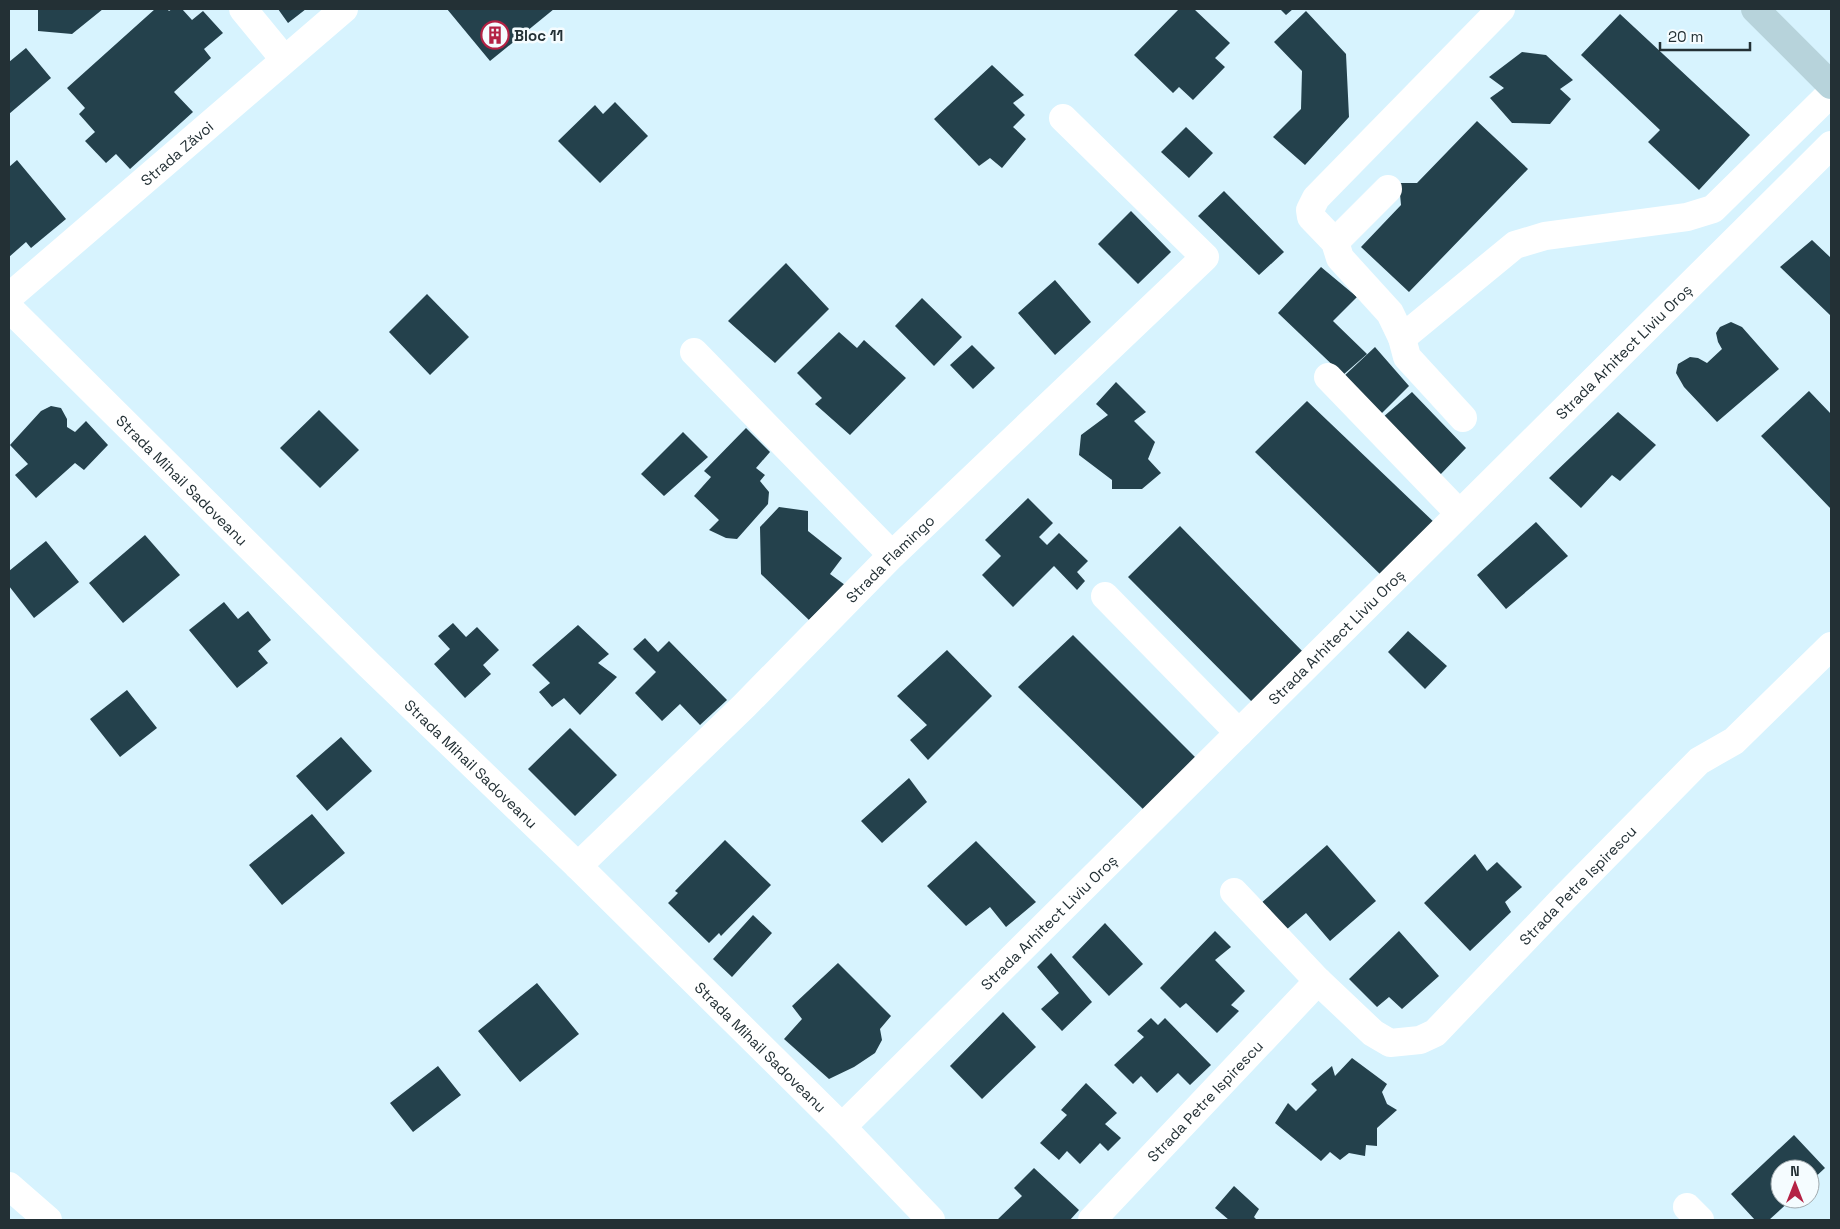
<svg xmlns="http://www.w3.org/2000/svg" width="1840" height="1229" viewBox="0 0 1840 1229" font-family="'Space Grotesk',sans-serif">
<rect width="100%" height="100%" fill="#d7f3fe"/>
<path fill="#24414c" d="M38,9H103L72,34L38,31Z
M155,9H167L169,11L172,9H182L192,20L203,11L223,33L204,49L211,58L174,92L193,112L130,169L116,154L106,163L85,141L95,132L79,114L85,108L67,88Z
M278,9H306L288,23Z
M447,9H554L490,61Z
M1179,9H1194L1230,43L1215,58L1225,67L1193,100L1179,87L1173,93L1134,55Z
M1280,9H1293L1286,15Z
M1306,11L1346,54L1349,117L1305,165L1273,137L1301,109L1302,71L1274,42Z
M1620,14L1750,135L1699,190L1648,142L1660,130L1581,55Z
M26,48L51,78L9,114V62Z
M1522,52L1546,55L1573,80L1560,89L1571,99L1550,124L1512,123L1490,98L1504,88L1489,77Z
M992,65L1024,95L1013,103L1025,115L1013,127L1026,139L1002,168L990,158L979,166L934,119Z
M615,102L648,136L600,183L558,141L595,105L603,114Z
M1477,121L1528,169L1409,292L1361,247L1401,205L1399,183H1417Z
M1186,127L1213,153L1189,178L1161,152Z
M17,160L66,219L31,248L26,242L9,257V167Z
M1224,191L1284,252L1259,275L1198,216Z
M1131,211L1171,252L1138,284L1098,244Z
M1812,240L1831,258L1830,315L1780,267Z
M786,263L829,309L775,363L728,321Z
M1321,267L1357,297L1333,321L1367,354L1343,375L1278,313Z
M1055,280L1091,322L1055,355L1018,313Z
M427,294L469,337L430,375L389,332Z
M922,298L962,337L934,366L895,326Z
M1731,322L1742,327L1779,369L1717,422L1684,387L1676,373L1678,364L1690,357L1698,358L1707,363L1722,349L1718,342L1716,333L1720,327Z
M839,332L857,348L864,340L906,378L850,435L815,404L822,398L797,373Z
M972,345L995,368L973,389L950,365Z
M1375,347L1409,386L1380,415L1343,377Z
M1116,382L1146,412L1134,421L1155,442L1148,459L1161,473L1142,489H1112V480L1079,455L1081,435L1108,415L1096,404Z
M1809,391L1831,414V509L1761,436Z
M1412,392L1466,448L1439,476L1382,418Z
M1307,401L1437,525L1385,579L1255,452Z
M51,406L61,408L67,419V427L75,432L86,421L108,445L84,470L75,463L36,498L15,475L28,464L10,445L41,411Z
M319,410L359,450L320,488L280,448Z
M1618,412L1656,445L1620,481L1612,475L1581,508L1549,478Z
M746,428L770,452L756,468L765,475L760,481L769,492L768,504L737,539L726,538L709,530L719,520L694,496L711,477L704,471Z
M683,432L708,457L664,496L641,474Z
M1028,498L1053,523L1039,537L1047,545L1059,533L1088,561L1077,572L1085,581L1077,590L1054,566L1013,607L982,575L1001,556L985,540Z
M779,507L808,511V531L842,558L830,574L845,585L809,620L761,574L760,527Z
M1536,522L1568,556L1506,609L1477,575Z
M1180,526L1306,655L1256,706L1128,577Z
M145,535L180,575L123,623L89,583Z
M46,541L79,582L34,618L9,586V571Z
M224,602L238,619L248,611L271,640L258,651L268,663L237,688L189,630Z
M453,623L466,637L477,627L499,650L483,665L491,674L465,698L434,664L450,649L438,636Z
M578,625L609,654L598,663L617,677L580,715L564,698L552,707L539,692L550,683L532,665Z
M1408,631L1447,666L1425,689L1388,652Z
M1073,635L1198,760L1146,812L1018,687Z
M645,638L658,652L669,641L727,700L700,725L680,704L662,721L635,693L656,672L633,649Z
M947,650L992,696L928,760L910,740L927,725L897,696Z
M127,690L157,728L120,757L90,719Z
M570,728L617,775L575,816L528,769Z
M341,737L372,771L327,811L296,776Z
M909,778L927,802L882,843L861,821Z
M312,814L345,853L282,905L249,865Z
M725,840L771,885L721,936L719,933L709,943L668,903L678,893L675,891Z
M976,841L1036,902L1006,927L990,907L966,926L927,886Z
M1327,845L1376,901L1330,941L1306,913L1286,930L1260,904Z
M1475,854L1487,871L1497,862L1522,887L1505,902L1511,912L1470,951L1424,903Z
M753,915L772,933L732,977L713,959Z
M1105,923L1143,964L1109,996L1072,957Z
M1215,931L1231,947L1215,960L1245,991L1231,1005L1239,1011L1217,1033L1186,1003L1180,1008L1160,988Z
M1399,931L1439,976L1402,1009L1389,997L1377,1007L1349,979Z
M1051,953L1092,1002L1062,1031L1041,1009L1059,993L1037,967Z
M838,963L891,1016L880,1029L882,1040L875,1053L854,1067L829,1079L784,1039L802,1019L792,1006Z
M537,983L579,1034L520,1082L478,1031Z
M1003,1012L1036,1047L982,1099L950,1066Z
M1151,1018L1158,1025L1165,1018L1211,1065L1190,1085L1178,1073L1157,1093L1141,1076L1133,1084L1114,1065L1144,1037L1137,1031Z
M1352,1058L1387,1084L1382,1092L1387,1104L1397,1110L1377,1128V1146L1366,1145L1365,1156L1349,1153L1340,1160L1330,1152L1321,1161L1275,1123L1288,1103L1296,1111L1317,1090L1311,1084L1332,1066L1335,1076Z
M438,1066L461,1095L413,1132L390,1103Z
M1086,1083L1117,1113L1105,1124L1121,1138L1108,1151L1100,1143L1080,1164L1067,1151L1059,1160L1040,1143L1067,1115L1061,1110Z
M1794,1135L1825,1168L1810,1182V1169H1780V1199H1792L1769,1220H1755L1731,1194Z
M1034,1168L1079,1210L1070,1220H997L1022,1196L1014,1188Z
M1234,1186L1259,1209L1254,1217L1257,1220H1229L1215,1208Z"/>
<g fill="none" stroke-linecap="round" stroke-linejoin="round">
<g stroke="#fff" stroke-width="28">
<path d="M243,9L284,59"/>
<path d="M1335,242L1388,189"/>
<path id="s1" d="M9,308L368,664L578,866L842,1127L931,1220"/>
<path d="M1402,338L1515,245L1545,236L1687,217L1713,209L1831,93"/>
<path d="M694,352L892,555"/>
<path d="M1328,377L1459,513"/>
<path d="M1463,418L1407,357L1402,338L1390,313L1340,258L1335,242L1311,217L1310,210L1316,198L1501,9"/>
<path d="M1105,596L1239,733"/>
<path id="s2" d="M578,866L744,706L892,555L1205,257L1063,118"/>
<path id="s3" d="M1234,892L1318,981L1373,1033L1390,1043L1420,1040L1435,1033L1565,897L1699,761L1734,741L1831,646"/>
<path id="s4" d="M842,1127L1831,145"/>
<path d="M9,1186L48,1220"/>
<path d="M1687,1207L1700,1220"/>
<path id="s5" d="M1092,1220L1318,981"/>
</g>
<path stroke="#fff" stroke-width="28" id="s6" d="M9,297L344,9"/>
<path stroke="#b7d3db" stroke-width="28" d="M1755,9L1831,85"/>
</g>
<defs>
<g id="building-ring" transform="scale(1.4375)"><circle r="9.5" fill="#f5fcff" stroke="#b42245" stroke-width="1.5"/><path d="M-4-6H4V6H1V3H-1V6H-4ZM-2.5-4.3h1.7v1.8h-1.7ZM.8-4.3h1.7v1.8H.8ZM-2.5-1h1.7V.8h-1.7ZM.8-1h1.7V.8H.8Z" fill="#b42245"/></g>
</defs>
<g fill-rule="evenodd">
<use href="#building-ring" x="495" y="35"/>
</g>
<g text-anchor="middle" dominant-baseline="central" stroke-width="5" stroke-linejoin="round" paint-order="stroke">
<g font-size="15" font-weight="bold" fill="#233035" stroke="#f5fcff" text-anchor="start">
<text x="514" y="35">Bloc 11</text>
</g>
<g font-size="15" fill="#233035" stroke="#f5fcff">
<text stroke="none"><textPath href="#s6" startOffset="221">Strada Zăvoi</textPath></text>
<text stroke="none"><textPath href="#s4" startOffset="1101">Strada Arhitect Liviu Oroș</textPath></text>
<text stroke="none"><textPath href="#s1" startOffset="244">Strada Mihail Sadoveanu</textPath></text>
<text stroke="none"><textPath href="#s2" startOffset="438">Strada Flamingo</textPath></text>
<text stroke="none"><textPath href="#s4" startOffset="696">Strada Arhitect Liviu Oroș</textPath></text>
<text stroke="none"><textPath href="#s1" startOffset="649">Strada Mihail Sadoveanu</textPath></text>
<text stroke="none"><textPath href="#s3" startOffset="470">Strada Petre Ispirescu</textPath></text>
<text stroke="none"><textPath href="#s4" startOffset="291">Strada Arhitect Liviu Oroș</textPath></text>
<text stroke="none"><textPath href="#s1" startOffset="1054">Strada Mihail Sadoveanu</textPath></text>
<text stroke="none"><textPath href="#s5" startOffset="164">Strada Petre Ispirescu</textPath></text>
</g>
</g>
<rect width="1840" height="1229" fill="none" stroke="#233035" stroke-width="20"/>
<g transform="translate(1795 1184)"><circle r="24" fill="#f5fcff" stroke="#a1aaae"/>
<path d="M0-4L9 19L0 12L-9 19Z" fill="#b42245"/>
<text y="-8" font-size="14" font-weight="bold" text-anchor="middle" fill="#233035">N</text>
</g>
<path d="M1660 42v8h90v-8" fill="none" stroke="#233035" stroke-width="2.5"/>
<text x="1668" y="42" font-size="15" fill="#233035" stroke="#f5fcff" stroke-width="4" paint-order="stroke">20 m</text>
</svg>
